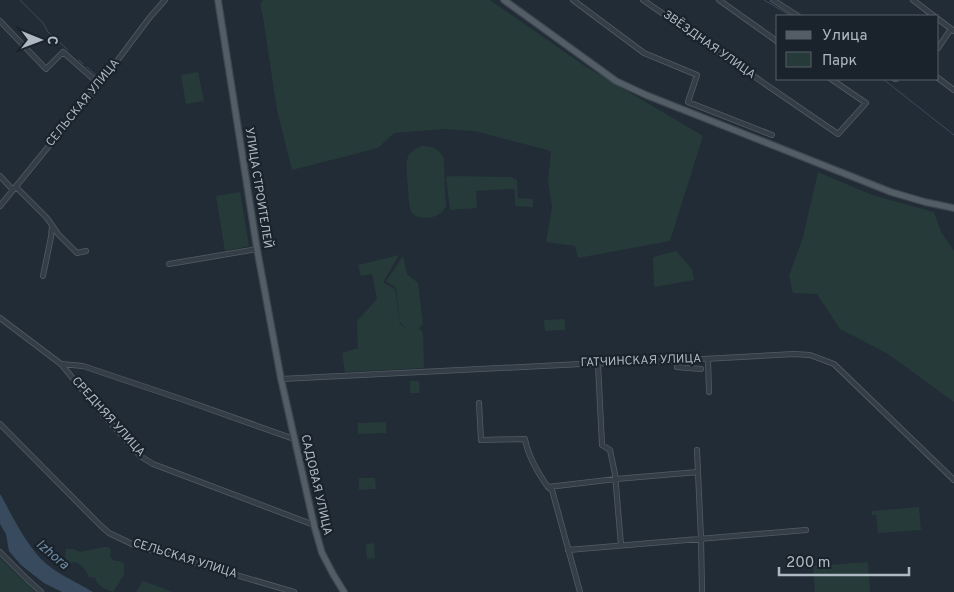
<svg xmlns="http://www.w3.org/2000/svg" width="954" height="592" viewBox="0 0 954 592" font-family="Overpass,sans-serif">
<rect width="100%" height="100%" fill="#222c36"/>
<path fill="#263a39" d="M263,0H490L585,66L703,136L670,241L578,258L575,246L546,242L552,207L548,181L551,151L474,131L445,129L394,133L378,148L292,170L277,110L263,17L260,4Z
M198,72L204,101L186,104L181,75Z
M423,146C432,146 439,149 444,158C444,170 445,182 445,194C445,197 446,202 446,205C443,218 421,222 412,213C410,210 409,205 409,202C408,194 408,186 407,178C406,162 405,151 423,146Z
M818,172L872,195L934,212L941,232L954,251V402L888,354L840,329L817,294L793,293L789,276L803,237Z
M452,176L511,177L517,180L518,198L533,199V207L515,206V190L509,189L476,191L477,208L450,210L446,177Z
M240,192L249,246L225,251L216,196Z
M676,251L692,269L694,280L654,287L653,257Z
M399,255L384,281V283L395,289L400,324L408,330L400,322L396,288L386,281L403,256L407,274L418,283L423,324L418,330L421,329L423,334L424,368L345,372L342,353L358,348L357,321L377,299L372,274L361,276L358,265Z
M565,319V330L545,331L544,320Z
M410,381H419L420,393H410Z
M386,422V433L358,434V423Z
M359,478H375L376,489L359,490Z
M919,507L921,530L878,533L876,515H872V511Z
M374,543L375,558L367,559L366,544Z
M104,547H109L111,551L110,557L115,561H120L124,564V575L113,592C105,589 98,587 95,578L89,577L84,568L76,562L68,563L65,557L66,549H74L80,552Z
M0,558L35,592H0Z
M868,562L870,592H815L813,566Z
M143,581L173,592H136Z"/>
<path fill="#384b5e" d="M0,494C12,515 24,541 41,559C55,573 76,582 93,592H62L44,583L21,565L9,551L6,534L0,524Z"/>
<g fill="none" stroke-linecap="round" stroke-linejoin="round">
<path stroke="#384b5e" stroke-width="1" d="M20,0L43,23L48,32L68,50
M764,0L791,16
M79,60L83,64
M87,67L99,78L119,55
M883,79L954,135"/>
<g stroke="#525c64" stroke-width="6">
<path id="minor" d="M573,0L644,53L697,75L688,102L772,135
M643,0L838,134L866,103L831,79
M719,0L778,42
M773,0L798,16
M913,0L934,16
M938,19L954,31
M0,21L46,69L63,52L99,84
M938,48L951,29
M938,78L954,90
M895,79H896
M0,176L13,190
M16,187L47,218L58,234L77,253L86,251
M0,206L105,77L150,17L165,0
M169,264L257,249
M43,276L51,237L52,226
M0,318L61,364L100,411L140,456L153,464L314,525
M708,359L709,392
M61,364L83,366L184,400L294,439
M598,364L602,445L610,450L615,474L621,545
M677,367L701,369
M281,379L581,364L647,362L794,354L810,355L834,364L954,480
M479,403L481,440L525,439C528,456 538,473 548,487L616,479L698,472
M0,424L100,525L109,533L134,545L294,592
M697,450L701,538L702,592
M548,487L552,490L580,592
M568,550L806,530
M0,552L28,580L41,592"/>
</g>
<g stroke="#3e4750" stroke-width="8">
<path id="major" d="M218,0L257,249L281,379L314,525L322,553L333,574L344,592
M504,0L616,81L646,95L891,192L925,202L954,208"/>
</g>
<use href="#minor" stroke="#353e46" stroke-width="4.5"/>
<use href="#major" stroke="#535d66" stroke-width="5.5"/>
</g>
<g text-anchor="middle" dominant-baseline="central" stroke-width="4.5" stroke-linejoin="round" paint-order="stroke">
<g font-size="12" fill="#afb9c3" stroke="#1a232b">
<text transform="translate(709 45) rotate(35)">ЗВЁЗДНАЯ УЛИЦА</text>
<text transform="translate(83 103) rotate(-51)">СЕЛЬСКАЯ УЛИЦА</text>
<text transform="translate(258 188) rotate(81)">УЛИЦА СТРОИТЕЛЕЙ</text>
<text transform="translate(641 361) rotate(-2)">ГАТЧИНСКАЯ УЛИЦА</text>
<text transform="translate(108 417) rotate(48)">СРЕДНЯЯ УЛИЦА</text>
<text transform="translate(316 485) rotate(77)">САДОВАЯ УЛИЦА</text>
<text transform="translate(185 559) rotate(17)">СЕЛЬСКАЯ УЛИЦА</text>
</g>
<g font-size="14" font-style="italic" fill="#718ca5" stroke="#1a232b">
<text transform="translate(52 555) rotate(40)">Izhora</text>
</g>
</g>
<rect x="776" y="15" width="162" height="65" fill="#1a232b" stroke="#565f68"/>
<rect x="786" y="31" width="25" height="8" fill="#535d66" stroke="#565f68"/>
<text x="822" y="40" font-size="15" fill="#afb9c3">Улица</text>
<rect x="786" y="52" width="25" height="15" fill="#263a39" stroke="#565f68"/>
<text x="822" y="65" font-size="15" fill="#afb9c3">Парк</text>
<g transform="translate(40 40) rotate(91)" stroke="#1a232b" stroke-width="4" paint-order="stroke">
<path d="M0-4L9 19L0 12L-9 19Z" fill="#afb9c3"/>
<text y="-8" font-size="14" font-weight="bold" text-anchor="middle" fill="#afb9c3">С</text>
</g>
<path d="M779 567v8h130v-8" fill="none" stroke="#afb9c3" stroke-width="2.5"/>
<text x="786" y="567" font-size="15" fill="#afb9c3" stroke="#1a232b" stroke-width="4" paint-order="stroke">200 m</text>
</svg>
